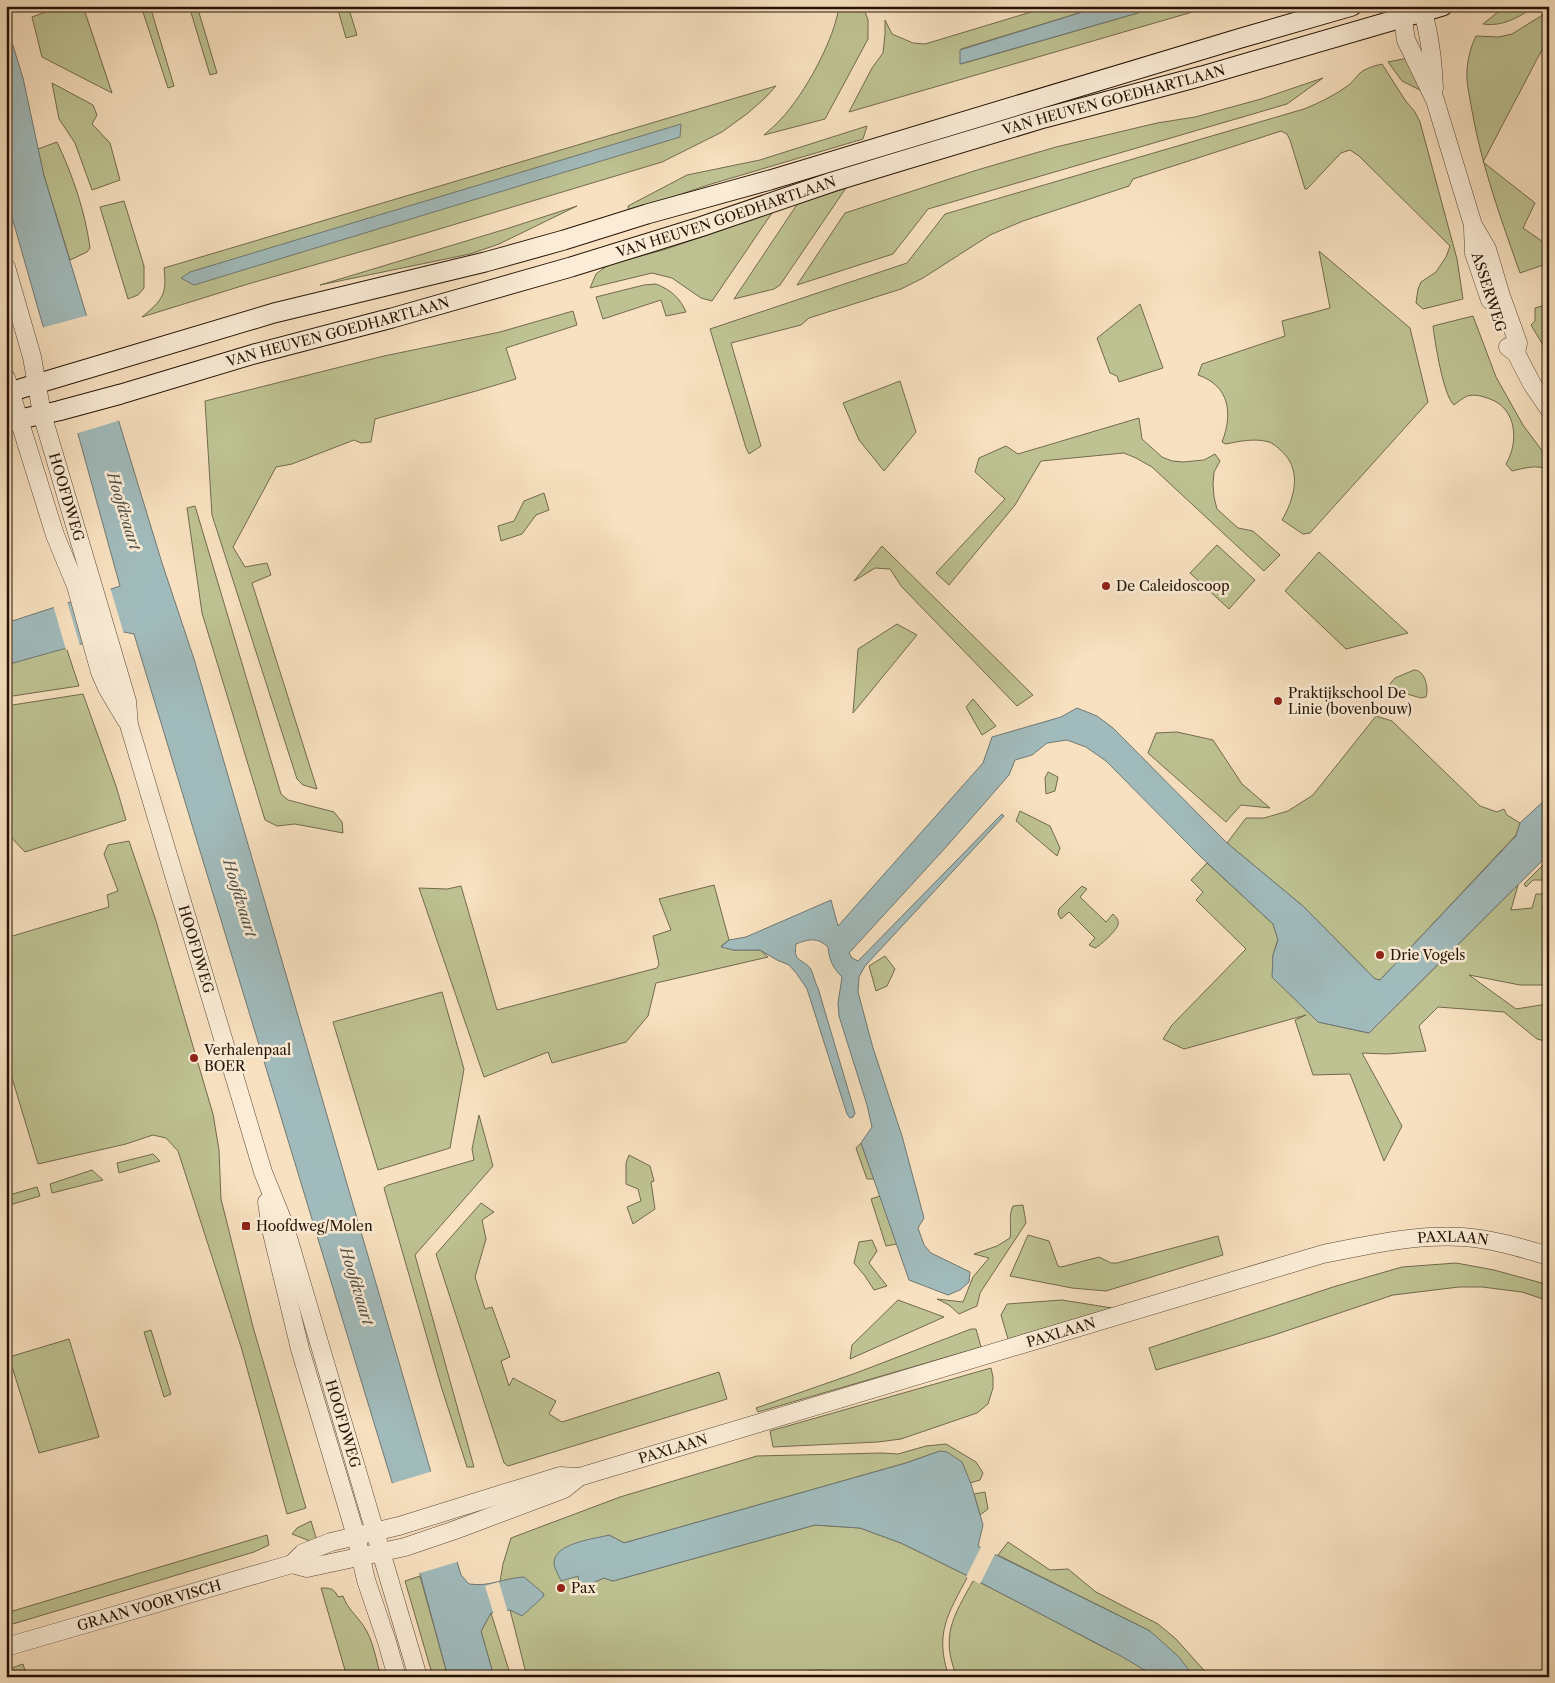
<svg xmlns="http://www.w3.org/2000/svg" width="1555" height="1683" viewBox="0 0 1555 1683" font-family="'Libre Caslon Text',serif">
<rect width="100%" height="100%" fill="#f8e1c0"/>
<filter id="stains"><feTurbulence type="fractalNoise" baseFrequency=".004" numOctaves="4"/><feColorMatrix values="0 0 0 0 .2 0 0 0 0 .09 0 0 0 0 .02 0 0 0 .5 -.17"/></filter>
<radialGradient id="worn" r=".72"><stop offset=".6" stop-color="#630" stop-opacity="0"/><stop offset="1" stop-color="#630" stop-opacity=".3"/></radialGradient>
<path fill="#bec292" stroke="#726a4c" d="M62,6H83L112,93L42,57L32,17Z
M141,6H150L174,86L168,88Z
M189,6H197L217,73L210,75Z
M337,6H348L357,35L346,38Z
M839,6H863L868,20V39L825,119L764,135C769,130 776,125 781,119C804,95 835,39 839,6Z
M1051,6H1102L961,49V64L1162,6H1213L849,112L872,68L883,53L885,34V20L892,34L913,43L925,44Z
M1508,6H1536C1519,17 1503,27 1483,24L1503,8Z
M1549,11V45L1545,44L1483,162L1535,203L1523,228L1549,246V263L1520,273C1501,219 1482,167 1472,111C1470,97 1466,84 1467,69C1468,58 1471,46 1476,36L1499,37L1512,34Z
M1408,58L1415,72L1420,90L1402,81L1388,62Z
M1382,64L1405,100L1415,112L1420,122L1457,259L1463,299L1423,309L1416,303L1418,289L1421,282L1436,272L1446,257L1450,246L1359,156L1350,150L1341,153L1307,189H1305L1290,140L1287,134L1281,131L1133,179L1129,186L1023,221L990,235L923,278L901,289L809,318L801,325L731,343L761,446L749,454L746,448L710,329L907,263L945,214L1304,109C1319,103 1333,96 1346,87C1352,83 1355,78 1360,73C1366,68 1374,66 1382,64Z
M1323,78L1287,104L928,209L893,254L797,285L845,213L977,170L1056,147L1157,123L1195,117L1261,99Z
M52,83L93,105L97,115L92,124L110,143L120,180L92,190L75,143L59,119Z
M776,86L765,98L748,113L722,132L662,162L426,233L248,284L142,317C163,300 167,294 164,268Z
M867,126L863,139L708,185L629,212L628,206L687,175L760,160Z
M57,142C73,176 85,211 90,248L87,252L70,260L44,176L38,149Z
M846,188L780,285L774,289L734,299L798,203Z
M124,201L144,266V288L138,295L128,299L100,207Z
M577,206L499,244L470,254L320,285L506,229Z
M772,213L712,301L701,298L672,278L652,273L590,288L596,274L608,265L663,250Z
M1319,251L1410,328L1428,402L1310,533L1303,534L1282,520C1293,501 1301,476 1287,457C1282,451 1276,445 1269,442C1255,438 1240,441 1226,444L1222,442C1233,414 1230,386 1198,375L1202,364L1285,336L1282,321L1330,308Z
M656,284C671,290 680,298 686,312L666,316L661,300L603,319L596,297L644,285Z
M1140,304L1163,368L1119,382L1117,376L1110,373L1097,338Z
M1549,304V355L1531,325L1535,321V308Z
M573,311L577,325L506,348L516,379L476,391L375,419L371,442L361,443L354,440L292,464L276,467L233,547L245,567L267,563L271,575L252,583L317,789L303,785L297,779L212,515L205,401L384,356L500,332Z
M1473,316L1496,377L1523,425L1549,460V470C1537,464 1525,468 1512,471L1506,464C1519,442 1517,409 1490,399C1482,396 1475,394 1467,396C1463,398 1458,402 1454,405C1443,395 1435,342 1433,326Z
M900,381L916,432L884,471L859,440L843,403Z
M1139,418L1142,439L1162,457L1172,461L1183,462L1204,460L1215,454L1220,461L1214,472L1213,484L1214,497L1217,509L1238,528L1253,531L1280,555L1264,571L1152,467L1136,458L1124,453L1041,461L1015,505L949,585L936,573L1005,499L975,472L979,458L1006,446L1018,454Z
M544,493L549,510L536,515L522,534L501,541L498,526L514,521L524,501Z
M195,506L281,794L288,800L334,812L342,822L343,833L295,824L277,826L265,820L202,613L187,508Z
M1217,545L1255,580L1229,609L1190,573Z
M882,546L1033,695L1017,706L901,586L890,569L875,568L854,581Z
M1319,552L1408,633L1346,649L1285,591Z
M897,624L917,635L853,713L858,649Z
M66,647L79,686L6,697V665Z
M1414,670C1425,670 1429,688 1426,697L1421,698C1414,696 1395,691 1390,687V684L1395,678Z
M83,694L116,786L126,820L25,852L6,832V706Z
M973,699L996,726L982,735L966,707Z
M1376,716L1392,721L1480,806L1497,812L1504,809L1507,815L1520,823L1516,835L1380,980L1375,979L1304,907L1227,843L1246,818H1264L1288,811L1313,795Z
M1177,732L1213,740L1242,784L1270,808L1241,805L1226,822L1148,753L1156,733Z
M1048,772L1058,777L1055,791L1046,794L1045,778Z
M1020,811L1050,826L1060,848L1057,856L1016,821Z
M129,841L156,921L213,1114L219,1150L221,1199L253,1327L306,1508L287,1514L242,1350L178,1151L166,1138L153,1135L126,1144L38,1164L6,1058V938L109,907L107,895L118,891L104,854L108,845Z
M1549,859V880H1533L1526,887L1524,884Z
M1207,863L1273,924L1278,939L1273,955V977L1318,1022L1369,1033L1518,885L1511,910L1532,908L1536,894H1548L1542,908L1549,926V980L1547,985H1520L1469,975L1516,1009L1547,1004L1549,1006V1042L1537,1039L1504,1012L1438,1007L1419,1026L1426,1051L1387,1054L1362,1053L1402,1126L1384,1161L1350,1074L1313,1075L1295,1020L1306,1015L1184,1049L1163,1039L1172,1025L1246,949L1196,900L1203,892L1191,880Z
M714,885L729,940L721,946L733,950H760L768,957L656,983L648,1016L626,1042L552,1063L548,1052L484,1077L419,888L447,889L461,886L497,1010L657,968L659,964L653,936L671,930L659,899Z
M1082,886L1087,889L1080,897L1106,922L1113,914C1116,917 1119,920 1118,925C1116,931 1100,946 1095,948L1089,945L1095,938L1069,912L1061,919L1058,914L1059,909Z
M885,956L895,969L887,986L876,991L869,966Z
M442,992L464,1069L450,1148L378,1170L333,1022Z
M479,1115L493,1166L415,1255L474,1467H467L441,1386L384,1188L388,1185L474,1160L472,1149Z
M861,1143L874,1179H867L856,1148Z
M153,1154L160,1161L119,1173L117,1163Z
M629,1155L650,1166L654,1181L651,1182L655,1209L633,1224L627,1207L641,1201L638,1189L626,1184V1163Z
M92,1170L103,1180L52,1193L50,1184Z
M37,1187L40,1196L6,1206V1196Z
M880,1196L897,1244L886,1246L871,1199Z
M481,1203L494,1212L482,1220L486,1239L475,1277L485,1309L492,1307L510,1357L501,1361L509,1386L513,1378L556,1401L549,1414L562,1422L719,1372L727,1399L508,1466L504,1463L436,1254Z
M1023,1205L1026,1223L980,1293L977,1306L959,1314L949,1305L937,1299L963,1302L973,1277L989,1258L974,1254L997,1246L1010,1238C1012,1227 1008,1216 1013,1206Z
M1028,1235L1049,1241L1058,1266L1061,1267L1099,1257L1111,1263H1117L1218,1236L1223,1255L1106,1291L1072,1288L1010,1276Z
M872,1240L877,1251L869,1263L887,1286L874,1290L865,1276L854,1263L859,1242Z
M1456,1263L1494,1270L1549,1285V1301L1522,1292L1482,1287H1459L1393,1295L1271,1336L1156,1370L1149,1348L1333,1287L1402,1267Z
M898,1300L944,1317L850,1359L852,1345Z
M1062,1300L1112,1308L1008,1339L1001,1315L1007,1304Z
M971,1329H976L981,1347L758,1412L756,1408L856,1373Z
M151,1330L171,1394L164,1397L144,1332Z
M69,1339L99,1437L39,1453L9,1357Z
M991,1368L993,1377V1388L988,1404L977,1413L901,1439L878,1442L773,1447L770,1431Z
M946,1444L976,1462L983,1473L980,1480L970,1483L962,1462L940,1451L906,1463L624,1543L609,1535L578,1576L581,1587L604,1578L613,1581L815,1525L860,1528L901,1543L968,1576C948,1614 934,1633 949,1677H862L842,1672L820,1670L798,1672L782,1677H527L510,1610L522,1615L544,1595L543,1593L500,1582L503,1564L511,1538L620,1497L757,1456L882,1453L898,1454L926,1446Z
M985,1492L988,1509L980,1515L974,1494Z
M311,1521L317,1541H310L292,1534L297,1528Z
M267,1535L269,1545L254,1552L6,1626V1613Z
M1008,1542L1050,1570L1068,1569L1096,1592L1158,1624L1176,1639L1210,1677H1185L1150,1631L998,1555Z
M420,1576L448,1677H433L405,1581Z
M973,1581H977C1018,1602 1059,1623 1099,1645C1117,1654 1138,1662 1151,1677H957C940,1636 953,1617 973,1581Z
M321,1588C330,1588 334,1588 338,1597L343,1596C347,1608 356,1615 363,1625C373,1639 376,1660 381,1677H347Z
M491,1613L511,1677H494L481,1631Z
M23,1664L27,1677H6V1670Z"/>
<path fill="#a1bbbc" stroke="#6f7873" d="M1102,6H1162L960,64V50Z
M6,23L23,78L44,176L162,563L194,659L461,1575L469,1584C491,1587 503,1578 524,1577L543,1593L544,1596L522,1616L510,1610L491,1613L481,1631L494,1677H448L420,1574L134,634L124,632L6,665V623L120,586L78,434L43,326L6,196Z
M681,124L680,137L194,285L181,278L190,272Z
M1077,708L1097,716L1113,728L1227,843L1304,907L1375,979L1380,980L1516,836L1520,823L1547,798L1549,799V854L1369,1033L1318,1022L1272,977L1273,955L1278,940L1273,924L1201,857L1106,761L1086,747L1067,740L1047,743L1032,755L1015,760L1009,775L947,846L849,953L852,958L858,961L1002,814L1004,816L865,966L859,977L858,992L873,1048L902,1136L924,1218L918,1228L924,1245L931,1253L970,1272L969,1282L960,1290L948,1295L909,1280L861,1143L872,1127L867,1105L839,1016L838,1003L842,977C833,968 829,960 828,947C817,937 809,939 796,944C793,963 802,958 810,968C813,972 815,983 818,988L855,1113L853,1117L850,1118L847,1114L807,989L797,974L789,965L777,960L760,950H733L721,947L729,940L746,937L831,900L838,926L983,763L992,737L1061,717Z
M940,1451L947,1452L962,1462L971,1484L983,1525L978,1546L1150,1631L1179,1657L1194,1677H1151L1146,1671L1121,1656L968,1576L901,1543L860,1528L815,1525L613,1581L604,1578L595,1582L589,1587L586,1584L580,1587L578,1576L561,1581C559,1576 554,1568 554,1563C554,1543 594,1539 609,1535L624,1543L906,1463Z"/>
<path fill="#f8e1c0" d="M89,315L121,420L75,434L41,328Z
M110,587L124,634L84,645L71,600Z
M67,601L80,646L66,650L53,605Z
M433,1471L460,1561L417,1574L390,1484Z
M982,1545L996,1552L980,1584L966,1577Z
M499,1582L508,1613L494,1615L485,1586Z"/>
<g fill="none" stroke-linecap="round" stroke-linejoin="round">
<g stroke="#5a4634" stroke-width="19">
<g id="tertiary">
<path d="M1401,6L1406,40L1435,100L1473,225L1487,249L1501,296L1518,343L1516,353"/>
<path d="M1421,6C1430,34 1433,60 1434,89"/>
<path d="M1473,228L1474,253L1490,300"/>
<path id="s1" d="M6,267L32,357L42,414L127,701L129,725L263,1172L284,1224L418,1677"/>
<path d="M1508,347L1516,353L1532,384L1549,409"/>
<path d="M6,378L55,535L76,586L100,672L107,688L126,720"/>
<path d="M267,1202L271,1229L300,1349L356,1536L366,1580L387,1642L397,1677"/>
<path d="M292,1564L307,1568L405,1547L455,1530L564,1489L579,1477"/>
<path id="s2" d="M6,1647L292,1564L303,1553L331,1542L399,1526L560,1476L579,1477L1323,1254C1369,1245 1416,1234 1463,1237C1492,1239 1521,1248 1549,1256"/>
</g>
</g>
<g stroke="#251305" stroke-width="21">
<g id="secondary">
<path d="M6,393L274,313L485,262L564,240L647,214L770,180L1241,38L1352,6"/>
<path id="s3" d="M6,422L58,411L121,394L254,354L392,318L571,267L700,227L832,182L901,161L1044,118L1202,76L1443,6"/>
</g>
</g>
<use href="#tertiary" stroke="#faecd6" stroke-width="18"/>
<use href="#secondary" stroke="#faecd6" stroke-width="19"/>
</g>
<g fill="#8f2418" stroke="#faecd6" stroke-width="2">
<circle cx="1106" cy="586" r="5"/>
<circle cx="1278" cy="701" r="5"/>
<circle cx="1380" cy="955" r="5"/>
<circle cx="194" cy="1058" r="5"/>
<rect x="241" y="1221" width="10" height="10" rx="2.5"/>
<circle cx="561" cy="1588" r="5"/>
</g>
<g text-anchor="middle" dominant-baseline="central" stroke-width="5" stroke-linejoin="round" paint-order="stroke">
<g font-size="14" fill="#251305" stroke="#faecd6">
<text stroke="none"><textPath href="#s3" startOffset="1154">VAN HEUVEN GOEDHARTLAAN</textPath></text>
<text stroke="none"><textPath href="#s3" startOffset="749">VAN HEUVEN GOEDHARTLAAN</textPath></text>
<text transform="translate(1489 292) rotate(72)">ASSERWEG</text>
<text stroke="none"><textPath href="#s3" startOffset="344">VAN HEUVEN GOEDHARTLAAN</textPath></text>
<text stroke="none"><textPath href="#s1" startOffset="238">HOOFDWEG</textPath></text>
<text stroke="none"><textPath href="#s1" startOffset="709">HOOFDWEG</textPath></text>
<text stroke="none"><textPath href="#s2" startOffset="1509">PAXLAAN</textPath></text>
<text stroke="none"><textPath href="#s2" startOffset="1104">PAXLAAN</textPath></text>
<text stroke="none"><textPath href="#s1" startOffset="1206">HOOFDWEG</textPath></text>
<text stroke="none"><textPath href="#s2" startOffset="699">PAXLAAN</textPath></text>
<text stroke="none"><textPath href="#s2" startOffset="149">GRAAN VOOR VISCH</textPath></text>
</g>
<g font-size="14" fill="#251305" stroke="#faecd6" text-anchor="start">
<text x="1116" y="586">De Caleidoscoop</text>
<text x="1288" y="693">Praktijkschool De<tspan x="1288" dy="16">Linie (bovenbouw)</tspan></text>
<text x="1390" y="955">Drie Vogels</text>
<text x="204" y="1050">Verhalenpaal<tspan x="204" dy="16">BOER</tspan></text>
<text x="256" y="1226">Hoofdweg/Molen</text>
<text x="571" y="1588">Pax</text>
</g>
<g font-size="15" font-style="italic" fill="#504e45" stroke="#faecd6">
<text transform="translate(124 511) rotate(73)">Hoofdvaart</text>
<text transform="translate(240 898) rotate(73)">Hoofdvaart</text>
<text transform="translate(357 1286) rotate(73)">Hoofdvaart</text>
</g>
</g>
<rect width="1555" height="1683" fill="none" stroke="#f8e1c0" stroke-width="25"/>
<rect x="8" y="8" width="1540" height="1668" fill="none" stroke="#251305" stroke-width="2.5"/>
<rect x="12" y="12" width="1530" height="1658" fill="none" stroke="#251305"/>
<rect width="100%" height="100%" filter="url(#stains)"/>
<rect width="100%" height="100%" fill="url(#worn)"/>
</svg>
